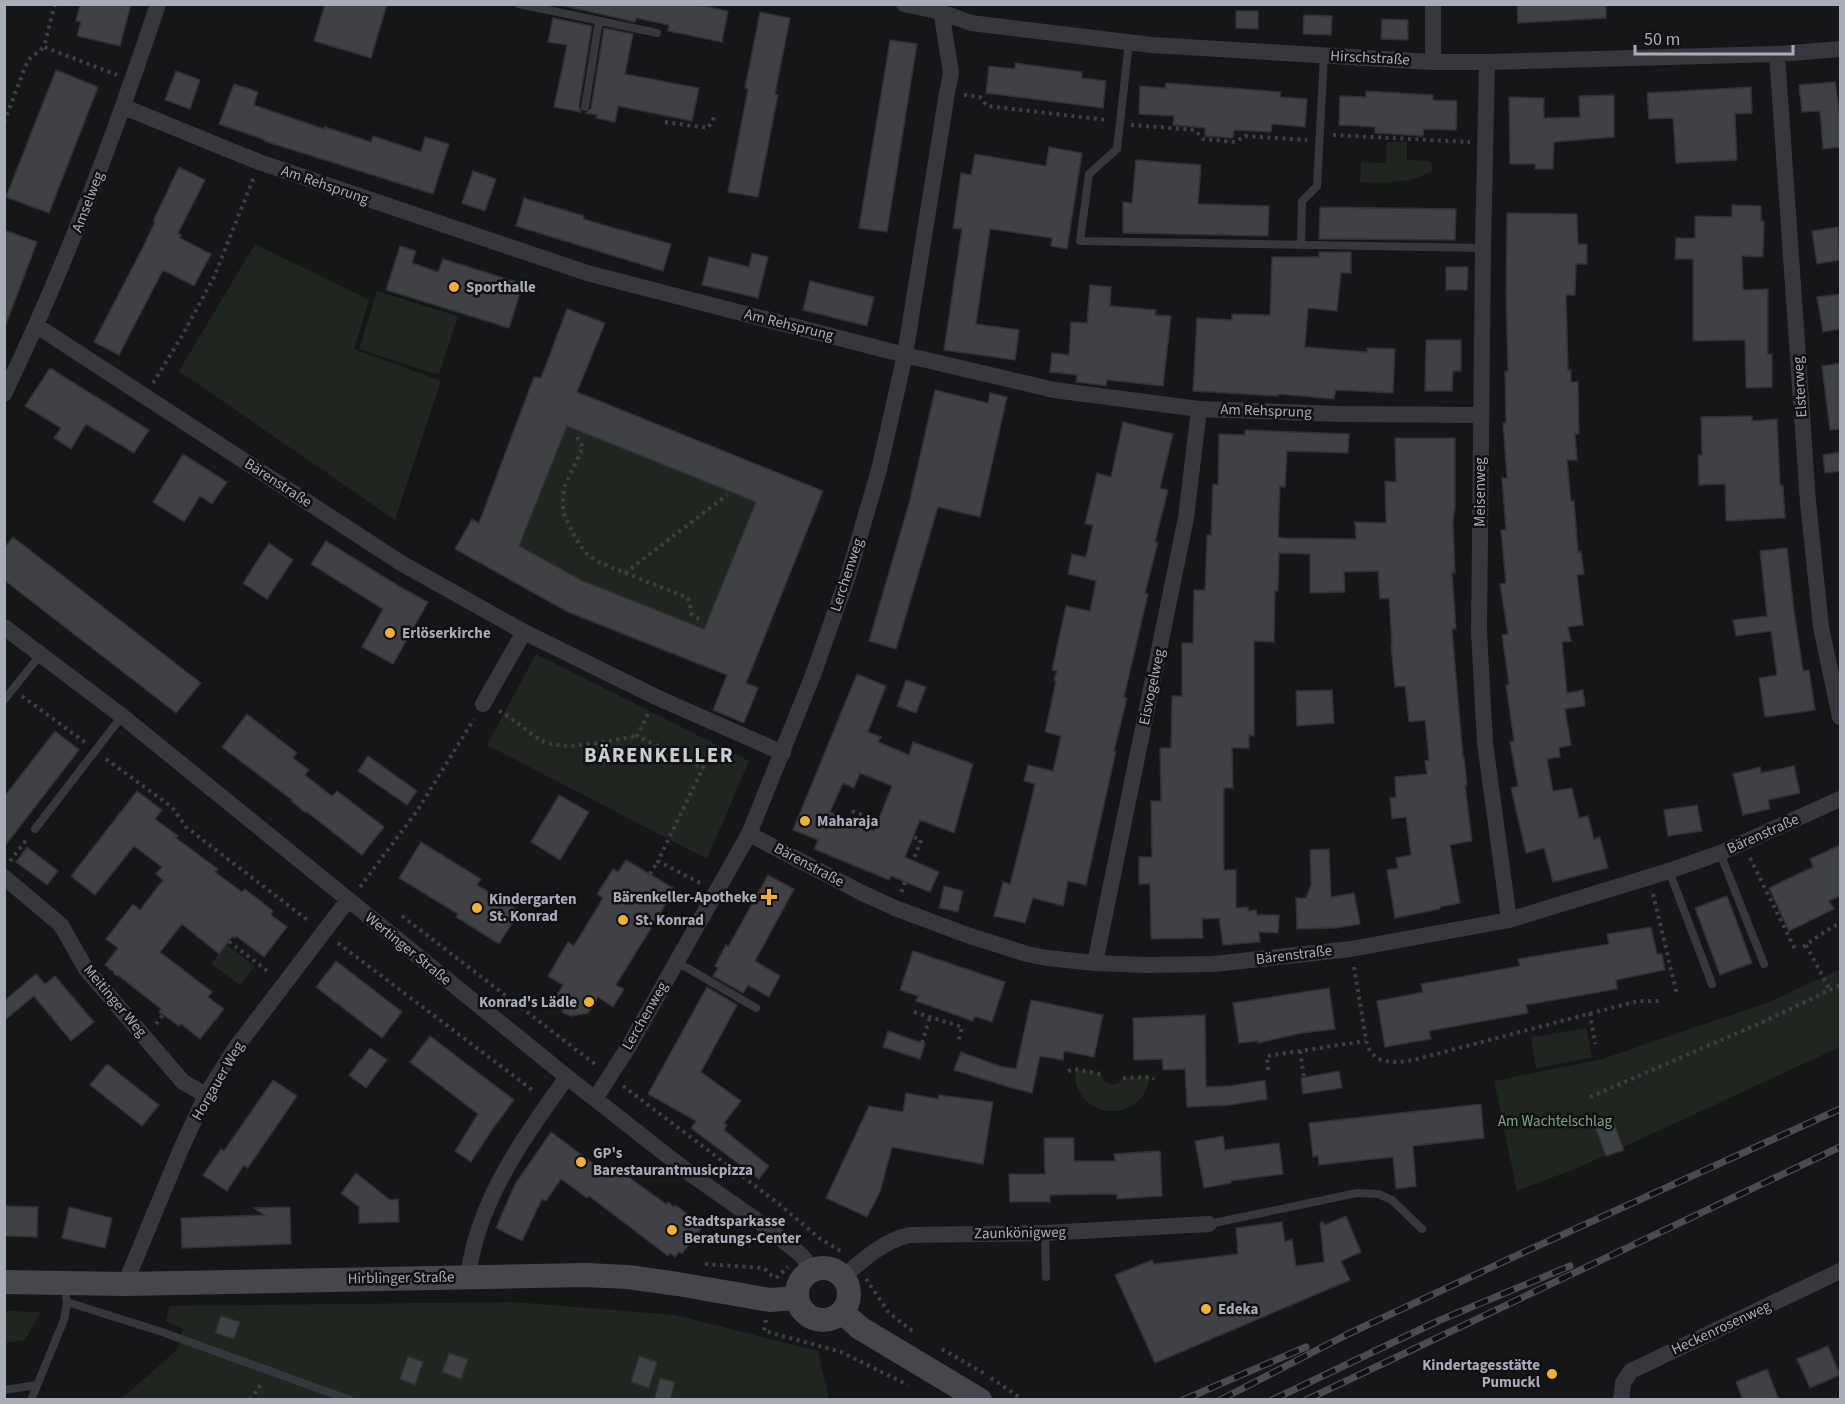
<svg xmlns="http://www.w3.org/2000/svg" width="1845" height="1404" viewBox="0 0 1845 1404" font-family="'Source Sans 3',sans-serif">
<rect width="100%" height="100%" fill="#161618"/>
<path fill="#1e261f" d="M1387,142H1407V160L1430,161L1433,170C1413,184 1383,183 1360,182L1361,162L1386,163Z
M255,244L369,300L354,349L441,381L395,520L179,371Z
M377,291L458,316L439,375L359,349Z
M567,426L756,502L704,629L581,580L519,546Z
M536,654L749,761L707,859L487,745Z
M226,944L255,966L240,985L211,964Z
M1840,969V1047L1580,1167L1517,1191L1494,1081L1599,1060L1767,1003Z
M1586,1028L1592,1057L1536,1068L1531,1037Z
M1075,1069L1101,1074L1105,1082C1112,1086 1118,1085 1123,1078L1150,1077C1142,1127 1072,1120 1075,1069Z
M514,1302L675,1315L818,1351L829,1399L120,1400L178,1349L183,1329L166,1321L169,1306Z
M5,1311L41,1312L25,1340L5,1343Z"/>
<path fill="#404145" stroke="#303034" stroke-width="1.5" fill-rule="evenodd" d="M80,4H131L120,46L77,36L81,22L76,21Z
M325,4H387L371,58L314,41Z
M556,4H695L728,11L722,42L668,31L669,25L636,18L635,22Z
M1517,4H1606V18L1518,23Z
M1236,11H1258V29L1236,28Z
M760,12L790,18L775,94L778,95L758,197L728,192L748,89L745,88Z
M1304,15L1332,16L1331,35L1303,34Z
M553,18L592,26L579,106L581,112L554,107L567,45L548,42Z
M1382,19L1408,20V40L1381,39Z
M604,28L633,34L625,74L699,88L692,121L618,106L615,122L596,118L597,115L586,113L591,108Z
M890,40L917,44L887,232L859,228Z
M1015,63L1082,72V78L1106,81L1103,108L986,93L989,66L1015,69Z
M56,70L98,87L49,213L6,197Z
M176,71L200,80L190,109L165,100Z
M1835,82L1840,116V147L1823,149L1820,111L1802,112L1799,85Z
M1166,83L1281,92L1280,97L1307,99L1305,127L1272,124L1271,132L1234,130L1233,138L1205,136V128L1173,125L1174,116L1139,114L1140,86L1165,88Z
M234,84L258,92L254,105L324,129L325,127L371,142L373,136L421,152L425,137L449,144L433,194L264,141L265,140L219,124Z
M1751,87L1752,113L1735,114L1737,160L1676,163L1673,118L1649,119L1647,93Z
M1366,91L1433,95V100L1457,101L1456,130L1424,129L1423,136L1375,133V127L1339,125L1340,96L1366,97Z
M1614,95V137L1554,142L1553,169H1535V164H1510L1509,97L1544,98V118L1580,117L1579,96Z
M1049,147L1082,153L1067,249L1051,246L1052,238L990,229L976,324L1019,330L1015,360L944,350L962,229L953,228L961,173L971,175L975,154L1046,166Z
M1136,160L1201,165L1198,204L1269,206L1268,236L1123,233V202L1132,203Z
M179,167L205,180L178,233L181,235L180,238L211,254L194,286L163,270L119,355L94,342L143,247L155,222L153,221Z
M473,171L496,179L485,211L462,203Z
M524,198L584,216L583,219L671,244L663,271L516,226Z
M1732,205L1761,206V221H1764L1763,257L1742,256L1743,290L1768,289V354H1772V387L1746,388L1745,340L1693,341V259H1675L1676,238H1695V216L1732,217Z
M1320,207L1456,209L1455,240L1319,239Z
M1507,213L1577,214L1578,244H1587V264H1576L1575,295H1566L1568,370H1571V382H1578L1579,434H1575L1577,460H1567L1571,501H1574L1578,552L1581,551L1584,574L1577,575L1583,625L1568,627L1571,641L1562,642L1567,693L1583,690L1585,706L1565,709L1571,745L1559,748L1560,757L1547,759L1553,791L1572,788L1579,818L1588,816L1594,839L1600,837L1608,868L1553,882L1544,848L1526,853L1511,788L1518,786L1510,742L1514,741L1506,685L1509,684L1502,635L1508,634L1500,584L1506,583L1501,530H1506L1502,478H1507L1503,423H1506L1505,371H1508L1506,295Z
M1838,227L1840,260L1817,264L1812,231Z
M4,230L37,242L6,324H4Z
M400,246L416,251L412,263L438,272L443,259L523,284L509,328L386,290Z
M1319,252H1351V273H1341L1337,311L1308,308L1305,347L1367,352V348L1395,349L1393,393L1336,390L1334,399L1278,394V396L1193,391L1197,318L1232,320V314L1270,315L1272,257H1319Z
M752,253L768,257L758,298L702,285L709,257L749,267Z
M1446,267H1468L1467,290H1446Z
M810,281L874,297L867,326L803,310Z
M1090,285L1111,287L1110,306L1156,310L1155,315L1171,316L1163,386L1107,380L1106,386L1085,383L1076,382L1077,375L1050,372L1052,353L1069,355L1071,322L1087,323Z
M1840,294V329L1823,332L1817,297Z
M567,309L605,323L577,392L823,491L746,683L758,688L744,723L713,710L727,675L568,612L455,549L472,519L479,523L534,377L541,378ZM567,426L756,502L704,629L581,580L519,546Z
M1426,340H1461V371H1453L1452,391H1425Z
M1840,363V429L1830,430L1822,366Z
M50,368L149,430L134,453L86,424L71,449L54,438L61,428L25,406Z
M935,390L988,403L990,393L1007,397L980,517L938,507L896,649L869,641L910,500Z
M1752,416V421L1777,419L1780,485H1783L1785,518L1726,521L1725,484L1699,485L1698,455H1702L1701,417Z
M1123,422L1173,434L1160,488L1168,490L1155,542H1158L1145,593L1148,594L1124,697L1127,698L1114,751H1116L1086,885L1068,881L1063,906L1033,898L1025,923L994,916L1003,882L1010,884L1028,814L1035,784L1024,781L1028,765L1053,771L1061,736L1045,732L1056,681L1054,680L1057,671L1052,670L1066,606L1090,611L1096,581L1068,574L1072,554L1086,557L1093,525L1085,524L1097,473L1111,477Z
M1245,430L1349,434L1348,453L1287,451L1285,487L1280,486L1278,537L1283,538L1356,539L1355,522L1386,523L1385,481L1396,482L1395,438H1455V507L1453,521L1455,573H1452L1456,629H1452L1463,757H1464L1467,785H1465L1472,841L1450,845L1460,903L1440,907V909L1395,918L1387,870L1398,868L1396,858L1411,855L1406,817L1392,819L1390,798L1396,797L1395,777L1427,774L1425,761L1429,760L1425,720L1409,722L1405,686L1395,687L1391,644H1392L1389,598L1380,599L1378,571L1344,572L1345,592L1310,593V554L1279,553L1278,591H1275L1274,642L1254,641V736L1249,735V748H1232L1233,788H1224V870H1236V908L1248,907V911L1256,910L1257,915H1279L1278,933L1259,932L1260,942L1223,945L1219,918L1202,919L1203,938L1151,939L1150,884H1139V857H1152L1151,801H1161L1160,748H1171L1172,696H1182V643H1193L1194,590H1205L1207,535H1211L1213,484L1218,485L1219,434L1245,435Z
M1840,452V471L1825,473L1823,455Z
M183,454L227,482L212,504L200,496L184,522L153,502Z
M13,537L201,683L176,713L4,580V548Z
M326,541L397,585L428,602L393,664L362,647L383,609L311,564Z
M269,543L293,560L267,599L243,583Z
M1787,548L1794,611L1803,671L1809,670L1815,710L1765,717L1759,678L1777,675L1771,631L1736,636L1733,620L1767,616L1760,551Z
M857,674L886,686L868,732L881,737L878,742L909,755L913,742L973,764L954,833L920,820L905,857L939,872L930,892L891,876L889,880L814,849L818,840L793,830ZM860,773L892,786L874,831L830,812L843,783L854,788Z
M906,680L926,687L916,713L897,706Z
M1332,690L1334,723L1297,726L1296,691Z
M247,714L297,753L293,758L309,770L305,775L332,796L337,791L384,827L362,855L307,812L306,813L291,801L292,800L222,747Z
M55,731L79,750L4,847V797Z
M368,756L417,791L407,805L358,771Z
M1794,766L1800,793L1768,800L1770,809L1743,815L1733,774L1760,767L1761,773Z
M137,791L162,810L155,819L178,836L176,838L218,869L215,872L242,892L245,889L273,911L271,915L287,927L264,957L236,936L235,938L232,937L219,954L182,924L160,952L212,992L208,997L224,1009L200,1039L181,1024L179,1026L159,1012L161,1009L105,965L118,948L106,939L133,904L140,910L163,880L156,874L162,867L134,846L95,895L71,876Z
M559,795L589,812L560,860L531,842Z
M1697,805L1702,831L1668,836L1664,810Z
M421,842L481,879L477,885L520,911L499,944L456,917L458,914L399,878Z
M1840,845V896L1829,901L1834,909L1789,931L1769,888L1813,867L1810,859Z
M27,847L58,871L47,885L16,862Z
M1329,849L1331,897L1354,893L1360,924L1336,928L1297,929L1296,898H1306L1311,885L1310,850Z
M626,860L675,889L616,985L624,989L613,1007L598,997L588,1013L571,1016L563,1013L559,1005L562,998L557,995L563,985L548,976L568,942L574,946L603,898L597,894L613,869L618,872Z
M768,875L794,889L755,961L780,976L769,997L748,985L743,993L713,976L718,968L715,966L726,945L728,947Z
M944,886L963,891L958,912L939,908Z
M1727,896L1752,963L1720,975L1695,908Z
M1651,927L1657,954H1662L1665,970L1616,980L1617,989L1526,1005L1528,1013L1429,1031L1431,1039L1385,1047L1377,1001L1423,992L1421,984L1520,966L1518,959L1609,944L1607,934Z
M913,951L1005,982L992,1022L974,1016L973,1021L916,1001L918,996L900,990Z
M336,961L402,1012L382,1038L316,987Z
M36,974L45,984L55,976L94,1022L71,1041L34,996L6,1019L4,1017V1001Z
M707,987L737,1005L701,1072L741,1101L724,1123L727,1125L724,1130L769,1166L759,1179L691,1128L696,1121L648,1094Z
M1329,988L1335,1029L1302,1033L1258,1043V1041L1239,1043L1233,1003Z
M1031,1000L1103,1015L1094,1057L1064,1051L1063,1060L1040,1056L1032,1093L1012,1088L954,1070L961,1052L999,1066L1016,1069Z
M1205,1015L1206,1087L1230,1086L1265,1080L1267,1099L1230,1105L1187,1107L1185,1069L1163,1070L1162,1059L1134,1060L1133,1018Z
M888,1031L925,1044L920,1059L883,1047Z
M430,1036L514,1100L494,1127L471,1162L455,1151L478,1114L410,1062Z
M370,1048L387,1060L366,1088L349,1075Z
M107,1064L159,1105L142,1126L90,1085Z
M1339,1071L1342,1088L1303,1094L1301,1078Z
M273,1080L297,1096L248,1168L244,1165L227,1191L203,1175L221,1149L224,1151Z
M906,1093L938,1099L939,1095L993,1102L983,1164L892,1147L880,1192L867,1217L826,1198L869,1106L903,1112Z
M1481,1104L1484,1138L1413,1146L1416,1186L1396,1189L1393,1157L1319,1165L1318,1156L1313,1157L1309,1123Z
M1613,1121L1624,1150L1606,1156L1595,1127Z
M551,1132L606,1173L612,1165L666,1204L668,1202L674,1207L675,1205L703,1226L682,1254L679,1252L675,1257L670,1253L668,1256L589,1196L587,1198L561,1179L546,1201L542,1199L522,1241L496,1228L515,1184Z
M1223,1136L1225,1150L1279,1143L1283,1174L1231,1181V1183L1204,1188L1195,1141Z
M1044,1138H1074V1161H1115L1114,1154L1160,1151L1162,1196L1117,1199V1194L1050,1195V1202H1010L1009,1174H1045Z
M356,1173L390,1200L398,1199L399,1222L359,1223V1207L341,1193Z
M4,1206L38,1207L37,1237L4,1236Z
M69,1207L112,1218L105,1248L62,1238Z
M290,1207L291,1244L182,1248L181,1218L264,1215L254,1208Z
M1346,1216L1361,1252L1341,1261L1350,1280L1155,1363L1115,1275L1152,1260L1154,1264L1238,1254L1236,1228L1282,1222L1285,1242L1292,1239L1296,1266L1324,1262L1320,1223L1323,1222L1325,1225Z
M221,1316L240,1322L234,1339L215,1333Z
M1828,1346L1840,1375L1810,1388L1797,1359Z
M449,1353L468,1359L461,1379L442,1372Z
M408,1356L423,1362L415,1385L400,1379Z
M639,1356L657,1362L649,1388L631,1382Z
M1767,1369L1779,1400H1743L1736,1382Z
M660,1378L675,1382L670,1400H654Z"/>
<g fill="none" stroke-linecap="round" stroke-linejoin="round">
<path stroke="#3d3f44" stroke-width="4" stroke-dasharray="3 4.5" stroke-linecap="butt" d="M55,4L44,47L117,75
M964,95L980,97L987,106L1107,120
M4,122L28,60L44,47
M665,122L708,128L715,116
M1131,125L1195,130L1203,139L1235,142L1245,136L1307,140
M1333,135L1470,142
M153,383L182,336L214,277L254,177
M577,437L583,447L564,488L563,501V512L576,539L585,552L598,562L688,598L692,615L699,619
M625,573L727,495
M22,696L86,743
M499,711C514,718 526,732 541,740C564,753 611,740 637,736
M648,714L637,736L703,768
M106,759L172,807L186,827L310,922
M852,811L921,840L901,893
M1750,858L1796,951
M10,861L27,839
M650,874L658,861
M700,883L658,861L715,743
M360,887L417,811L474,719
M1653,894L1677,995
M183,899L180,904L270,973
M402,916L596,1065
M338,943L535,1092
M1806,945L1830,990
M1803,947L1821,934L1840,923
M1354,967L1367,1045C1375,1065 1394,1063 1413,1060L1638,1001H1661
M115,975L124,963L121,960L124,957
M914,1012L962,1027L958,1044
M1590,1013L1595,1044
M156,1024L163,1015
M922,1043L930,1017
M1300,1051L1304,1077
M1268,1070L1267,1056L1365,1041
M1068,1071L1075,1069L1101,1074
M1123,1078L1150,1077L1154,1079
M623,1086L779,1204L819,1238L844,1253
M1590,1097L1765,1021L1840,985
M705,1264L764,1268L774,1278
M776,1278L788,1267
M866,1279L889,1313L915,1333
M766,1320L764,1331L841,1352L908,1385
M942,1349L985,1374
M991,1378L1023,1400
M250,1400L262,1383"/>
<path stroke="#37383d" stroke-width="8" d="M519,4L657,33
M1129,42L1117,149L1089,174L1080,241L1483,248
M585,107L599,21
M1301,245L1302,201L1317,186L1324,55
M4,700L41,654
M35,829L122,716
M1720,853L1764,964
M1669,871L1712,984
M677,962L756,1008
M1209,1224L1357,1193L1378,1194L1392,1200L1422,1229
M1045,1233L1046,1277
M64,1286L67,1302L162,1332L350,1400
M4,1390L37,1385
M31,1400L64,1320L67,1302"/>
<path stroke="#37383d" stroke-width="16" d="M904,4L941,12L971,23L1152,45L1433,62H1487L1777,54L1840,49
M1777,54L1808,502L1821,627L1840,717
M1433,62V4
M1487,62L1483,248L1479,631L1485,743L1509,920
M124,107L259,162L587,273L905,355L1054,390L1199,409L1340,414L1481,415
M37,326L401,563L524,632L656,697L783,753
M4,394C65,268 114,137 158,4
M4,627L122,716L567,1077L692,1175L769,1229L801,1255L813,1270
M483,704L524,632
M749,834L862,893L895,908L967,935L1027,954L1047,958L1095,963L1145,965L1214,964L1351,949L1509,920L1669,871L1720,853L1840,799
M4,877L61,925L86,969L183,1082L206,1095
M1095,963L1186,518L1199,409
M595,1099L629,1046L749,834L813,675L848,576L879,470L905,355L947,93L951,73L940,4
M468,1276C478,1200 523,1139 567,1077
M843,1277C864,1259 882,1242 909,1235L1045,1233L1209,1224
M125,1284L181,1149L206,1095L234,1050L348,900
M1621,1400L1623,1383L1631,1371L1840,1271"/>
<path stroke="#45474d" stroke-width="24" d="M797 1294a26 26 0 1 1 52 0a26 26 0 1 1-52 0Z
M4,1282L125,1284L585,1275L628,1277L678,1284L770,1300L796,1298
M842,1312L860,1328L980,1400"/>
<g stroke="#4a4c52" stroke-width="7">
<path id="rail" d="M1183,1400L1306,1347
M1220,1400L1348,1334L1522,1253L1840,1109
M1272,1400L1438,1321L1570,1266
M1306,1400L1840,1147"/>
</g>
<use href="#rail" stroke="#111113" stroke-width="4.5" stroke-dasharray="14" stroke-linecap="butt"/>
</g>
<g fill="#f2b134" stroke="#111113" stroke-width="2">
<circle cx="454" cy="287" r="6"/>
<circle cx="390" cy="633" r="6"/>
<circle cx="805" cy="821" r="6"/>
<path d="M766 888h6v6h6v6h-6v6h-6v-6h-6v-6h6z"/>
<circle cx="477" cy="908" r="6"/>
<circle cx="623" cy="920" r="6"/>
<circle cx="589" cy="1002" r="6"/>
<circle cx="581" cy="1162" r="6"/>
<circle cx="672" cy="1230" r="6"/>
<circle cx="1206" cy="1309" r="6"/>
<circle cx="1552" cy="1374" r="6"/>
</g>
<g text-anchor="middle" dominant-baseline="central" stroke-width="5" stroke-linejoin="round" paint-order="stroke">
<g font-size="15" fill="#a8adb8" stroke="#111113">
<text transform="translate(1370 58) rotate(3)">Hirschstraße</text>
<text transform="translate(325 185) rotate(19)">Am Rehsprung</text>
<text transform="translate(88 202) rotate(-69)">Amselweg</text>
<text transform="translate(789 325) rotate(14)">Am Rehsprung</text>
<text transform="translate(1800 387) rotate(-94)">Elsterweg</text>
<text transform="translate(1266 411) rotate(2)">Am Rehsprung</text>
<text transform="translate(278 483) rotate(33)">Bärenstraße</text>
<text transform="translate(1480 492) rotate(-90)">Meisenweg</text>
<text transform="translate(847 575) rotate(-72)">Lerchenweg</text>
<text transform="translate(1152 687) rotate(-78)">Eisvogelweg</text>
<text transform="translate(1763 834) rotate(-24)">Bärenstraße</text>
<text transform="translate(809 865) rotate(28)">Bärenstraße</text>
<text transform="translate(408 949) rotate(39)">Wertinger Straße</text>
<text transform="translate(1294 955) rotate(-7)">Bärenstraße</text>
<text transform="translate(115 1001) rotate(50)">Meitinger Weg</text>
<text transform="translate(645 1016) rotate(-60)">Lerchenweg</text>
<text transform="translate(218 1081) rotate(-60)">Horgauer Weg</text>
<text transform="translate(1020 1233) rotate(-1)">Zaunkönigweg</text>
<text transform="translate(401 1278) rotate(-1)">Hirblinger Straße</text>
<text transform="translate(1721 1328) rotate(-25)">Heckenrosenweg</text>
</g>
<g font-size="15" font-weight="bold" fill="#a8adb8" stroke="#111113" text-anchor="start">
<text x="466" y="287">Sporthalle</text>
<text x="402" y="633">Erlöserkirche</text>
<text x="817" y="821">Maharaja</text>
<text x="757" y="897" text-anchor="end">Bärenkeller-Apotheke</text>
<text x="489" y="899">Kindergarten<tspan x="489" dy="17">St. Konrad</tspan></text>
<text x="635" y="920">St. Konrad</text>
<text x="577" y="1002" text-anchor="end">Konrad's Lädle</text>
<text x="593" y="1153">GP's<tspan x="593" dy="17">Barestaurantmusicpizza</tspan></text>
<text x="684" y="1221">Stadtsparkasse<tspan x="684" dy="17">Beratungs-Center</tspan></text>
<text x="1218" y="1309">Edeka</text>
<text x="1540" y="1365" text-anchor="end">Kindertagesstätte<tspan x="1540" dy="17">Pumuckl</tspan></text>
</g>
<g font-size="15" fill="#7fa381" stroke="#111113">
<text x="1555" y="1121">Am Wachtelschlag</text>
</g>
<g font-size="21" font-weight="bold" letter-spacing="1.5" fill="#c9ccd4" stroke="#111113">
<text x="659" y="755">BÄRENKELLER</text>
</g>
</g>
<rect width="1845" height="1404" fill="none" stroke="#a8adb8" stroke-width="12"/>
<path d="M1635 45v9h158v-9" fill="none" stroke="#a8adb8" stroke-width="3"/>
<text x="1644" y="45" font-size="18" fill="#a8adb8" stroke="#111113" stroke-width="4.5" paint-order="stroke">50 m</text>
</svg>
